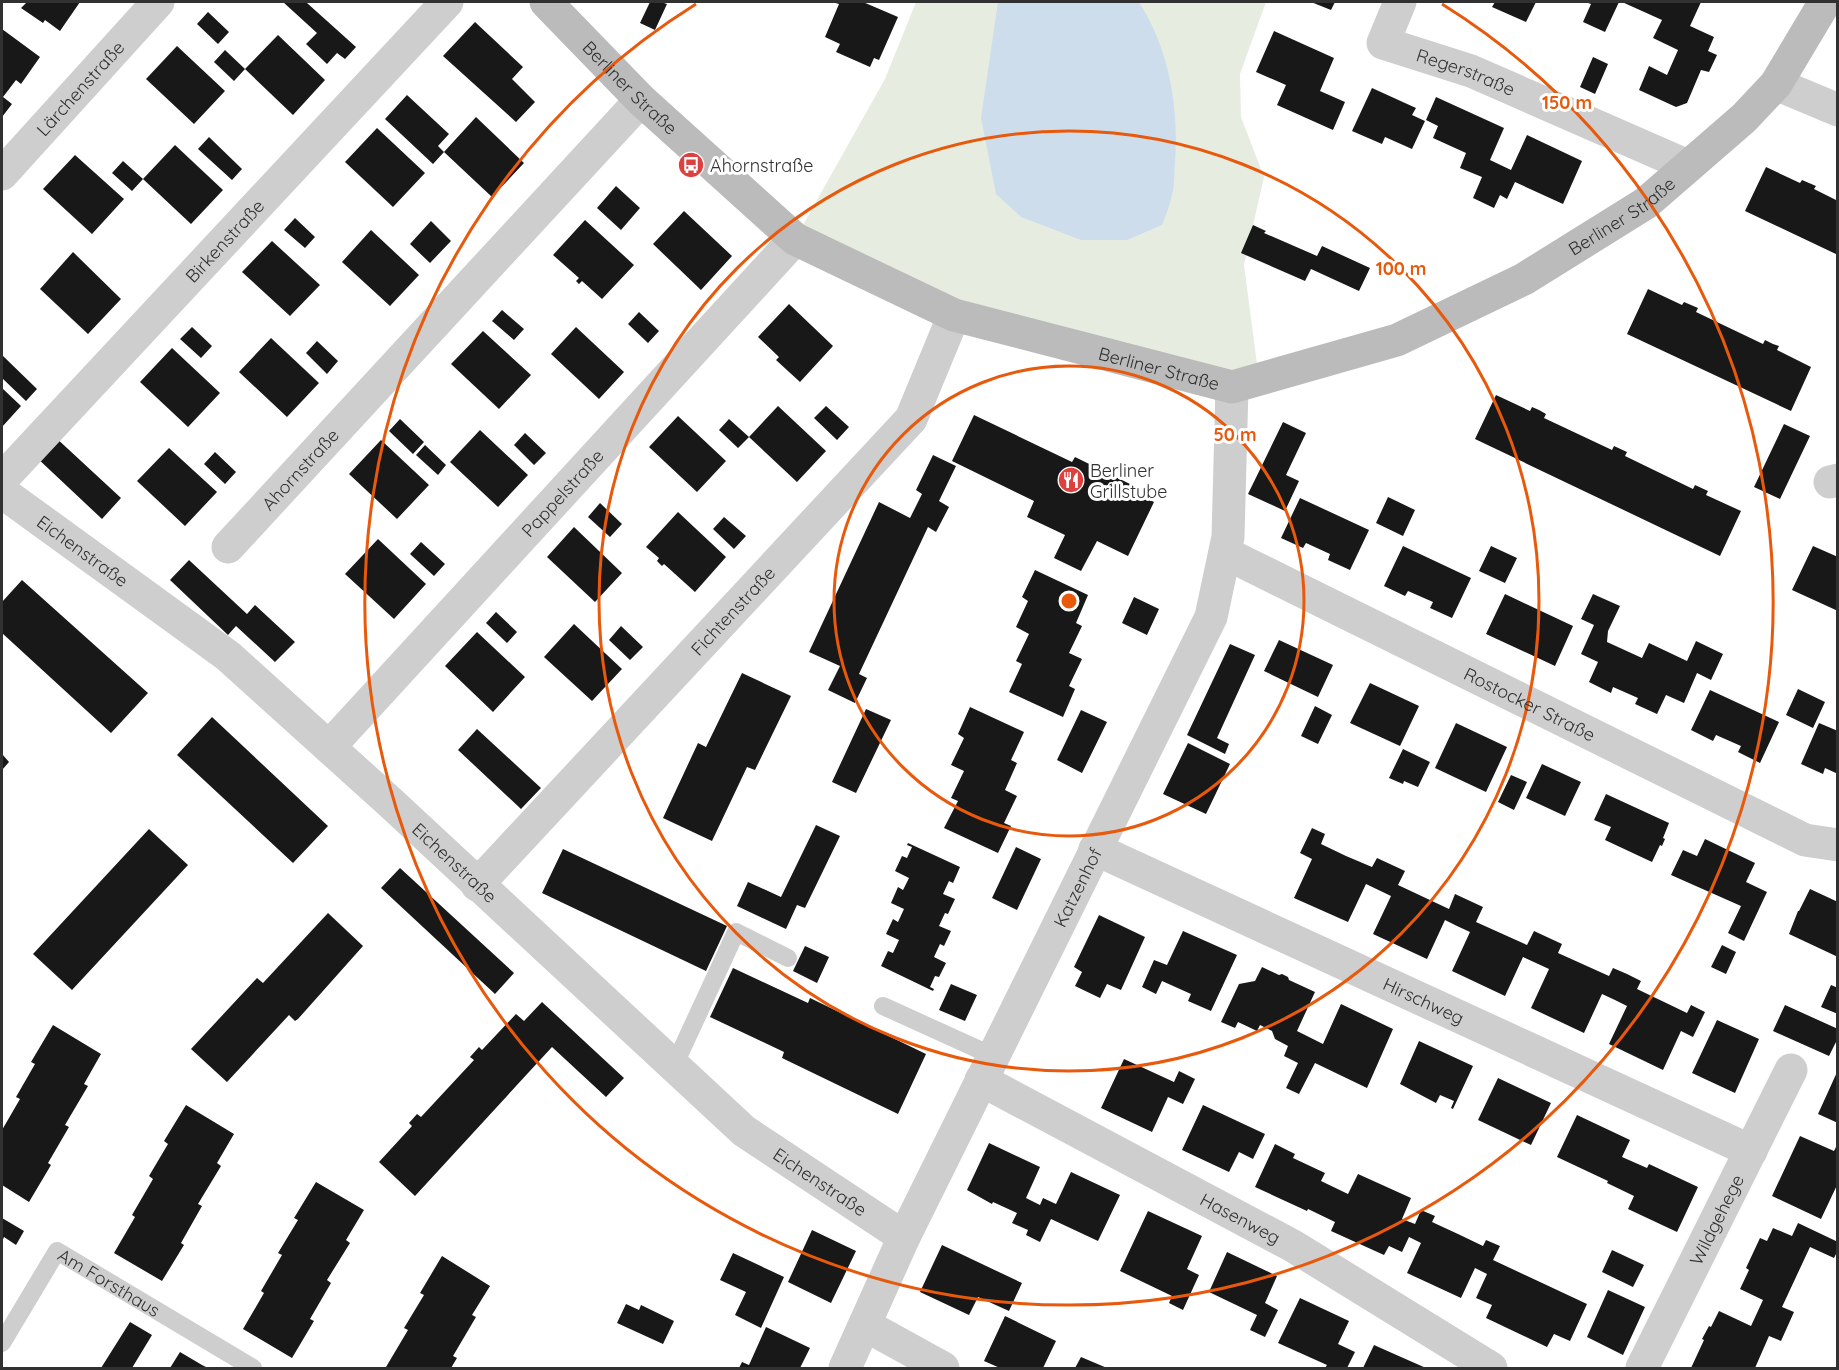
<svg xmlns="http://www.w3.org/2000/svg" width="1839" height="1370" viewBox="0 0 1839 1370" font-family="Quicksand,sans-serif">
<rect width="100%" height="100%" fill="#fff"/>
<path fill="#e6ede0" d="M916,2H1266L1240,74L1241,117L1264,177L1244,265L1259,379L954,315L795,239L885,79Z"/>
<path fill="#cdddeb" d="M998,2H1139C1169,49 1179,106 1175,162C1174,173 1175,184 1172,195C1170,205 1166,215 1162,225L1127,240H1081L1021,217L996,194L981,118Z"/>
<path fill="#181818" d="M27,2H80L60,31L45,20L43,23L21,8Z
M283,2H309L307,3L356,47L345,59L337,53L327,64L306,44L317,33Z
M650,2H661L667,4L655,30L640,23Z
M832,2H863L898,17L879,60L874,58L870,67L836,52L840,44L825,37L839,4Z
M1311,2H1335L1331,10Z
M1495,2H1536L1526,22L1492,7Z
M1585,2H1619L1605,32L1583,22L1591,4Z
M1622,2H1701L1690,26L1714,37L1708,51L1717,55L1709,72L1701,70L1687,103L1676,107L1639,90L1649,66L1667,75L1678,50L1653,38L1662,20Z
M208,12L229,32L218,44L197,24Z
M475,22L523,67L512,79L535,102L516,122L443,56Z
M2,29L40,57L21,84L16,80L3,97L12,104L2,117Z
M1274,31L1334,58L1320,91L1345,102L1333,130L1277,105L1286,85L1256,72Z
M278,35L325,80L293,115L245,69Z
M177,46L225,91L194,124L146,79Z
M225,50L245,69L234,81L214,62Z
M1593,57L1608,64L1595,94L1580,87Z
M1372,88L1416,108L1412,115L1425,121L1412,149L1385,137L1382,144L1352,131Z
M407,95L449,134L438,146L444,152L433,164L385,119Z
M1436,97L1504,128L1490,160L1511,170L1527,135L1582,161L1563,204L1515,182L1507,199L1500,195L1494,208L1473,198L1482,177L1460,168L1466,153L1433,138L1438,126L1426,120Z
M476,117L524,163L492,197L444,152Z
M377,128L425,173L393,207L345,162Z
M209,137L242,169L232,180L198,149Z
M175,145L223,190L191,224L143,179Z
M75,155L124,199L92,234L43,189Z
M123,161L143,179L132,191L112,173Z
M1766,167L1800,183L1802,180L1816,186L1814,189L1838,201V255L1745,211Z
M616,186L640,208L621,230L597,208Z
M684,211L732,256L701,290L653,244Z
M295,218L315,237L305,248L284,230Z
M585,220L634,265L602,299L582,281L579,284L576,281L579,278L553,255Z
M431,221L451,241L430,263L410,244Z
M1253,225L1266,231L1264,233L1317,256L1322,246L1370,268L1359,291L1311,269L1305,281L1241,253Z
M371,230L419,275L390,306L342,262Z
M272,241L320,285L290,316L242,272Z
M73,252L121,299L88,334L40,289Z
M1648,289L1682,305L1684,302L1698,308L1696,312L1763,344L1765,340L1773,344L1779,346L1777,350L1811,367L1791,411L1627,334Z
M789,304L833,346L800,382L776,360L779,357L758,337Z
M502,310L524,329L514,340L492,321Z
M639,312L659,331L648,343L628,324Z
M192,327L212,346L201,358L180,339Z
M576,327L624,372L599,399L551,354Z
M483,331L531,375L499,409L451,364Z
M271,338L319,383L287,417L239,372Z
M317,341L338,361L327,374L306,353Z
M172,348L220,393L188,427L140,382Z
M2,355L37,389L26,401L2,378Z
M2,388L21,406L2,427Z
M1496,395L1530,411L1532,407L1539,410L1546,414L1544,418L1612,450L1614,446L1627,452L1625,456L1693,489L1695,485L1708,491L1706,495L1741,511L1720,556L1475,439Z
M778,406L826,451L797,482L749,437Z
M826,406L849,427L837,440L814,418Z
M974,415L1072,462L1075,457L1130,484L1128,489L1154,502L1128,556L1097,541L1081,571L1054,558L1065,535L1027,517L1034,501L952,461Z
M678,416L726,461L697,492L649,447Z
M400,419L424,442L413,454L389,431Z
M729,419L749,437L738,448L719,430Z
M1283,422L1306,433L1286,475L1299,481L1285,511L1248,494Z
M1784,424L1810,436L1780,499L1754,487Z
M480,430L528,475L498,507L450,462Z
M525,433L546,453L534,465L514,445Z
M54,436L121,498L102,519L35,456Z
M381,440L429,485L397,519L349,474Z
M425,445L446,465L438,475L416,455Z
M169,448L217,492L185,526L137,481Z
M215,452L236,472L225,484L204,464Z
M933,455L956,466L939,501L949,507L936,532L928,527L859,674L867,678L855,703L828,690L840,666L809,652L879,502L910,518L922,494L916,490Z
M1388,497L1415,510L1403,536L1376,523Z
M1300,498L1369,530L1350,570L1328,560L1330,554L1306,543L1303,548L1281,538Z
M600,503L622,524L610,537L588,517Z
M678,512L726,557L695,592L664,564L662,566L657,561L659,558L646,547Z
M724,517L746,536L734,549L713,529Z
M574,527L622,573L595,602L547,557Z
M378,539L426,584L394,619L345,574Z
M421,542L445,564L434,576L410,554Z
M1403,546L1471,578L1452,618L1430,608L1433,602L1408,591L1405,596L1384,586Z
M1491,546L1517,558L1505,583L1479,571Z
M1813,546L1838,557V611L1792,590Z
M189,560L247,614L255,605L295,642L275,662L236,626L228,635L170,580Z
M1035,570L1088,595L1076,623L1082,626L1069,653L1082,659L1069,686L1075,689L1063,717L1009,692L1022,664L1016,661L1029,634L1016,627L1028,601L1022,597Z
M22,580L148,693L111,733L2,633V602Z
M1505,594L1573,626L1555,666L1486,634Z
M1593,594L1620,606L1608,631L1607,642L1642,658L1649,643L1687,661L1696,641L1723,654L1711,680L1697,673L1684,703L1666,695L1657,714L1635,704L1638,698L1613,687L1611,693L1589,682L1598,662L1581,654L1594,625L1581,619Z
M1134,597L1159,609L1147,635L1122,623Z
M496,612L517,632L507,643L486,623Z
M574,624L622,669L592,701L544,657Z
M621,626L643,647L630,660L609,640Z
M477,632L525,677L493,712L445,666Z
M1279,640L1333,665L1318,697L1264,671Z
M1230,644L1255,655L1217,738L1229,744L1225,754L1187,735Z
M742,673L791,696L755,770L747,767L712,841L663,818L698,743L706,747Z
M1370,683L1419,706L1400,746L1350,723Z
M1798,689L1825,702L1813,728L1786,715Z
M1710,690L1779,722L1760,763L1738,752L1741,746L1716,735L1713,741L1691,730Z
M1315,706L1332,715L1318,744L1301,736Z
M970,707L1024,732L1011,760L1017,763L1005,790L1017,796L1004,823L1011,826L998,853L944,828L958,801L951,798L964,771L951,765L964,738L958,734Z
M866,709L891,720L856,793L832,782Z
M1081,710L1107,722L1082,773L1057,760Z
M212,717L328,826L293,863L177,755Z
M1456,723L1507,747L1486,792L1435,768Z
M1819,723L1838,731V774L1825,768L1823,774L1801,764Z
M477,729L541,788L521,809L458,750Z
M1188,743L1230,764L1206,814L1163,794Z
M1403,749L1430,762L1418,787L1404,781L1403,784L1389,778Z
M2,754L9,762L2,770Z
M1542,764L1581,782L1565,816L1526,798Z
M1511,775L1527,782L1514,810L1498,802Z
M1606,794L1669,823L1663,838L1665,839L1662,846L1660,845L1652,862L1605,840L1611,827L1594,820Z
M816,825L840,836L805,908L797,905L786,929L737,906L748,882L781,897Z
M1312,828L1325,834L1321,844L1346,856L1372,867L1377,858L1405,871L1398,885L1449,909L1455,894L1483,907L1476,922L1527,945L1534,931L1562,944L1558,953L1609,976L1613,968L1627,974L1641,981L1637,989L1687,1013L1691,1005L1705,1012L1693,1037L1681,1031L1663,1070L1609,1044L1627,1006L1615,1000L1602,994L1584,1033L1531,1008L1549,969L1523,957L1505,996L1452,971L1470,932L1457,926L1445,920L1427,959L1373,934L1391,896L1366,884L1348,922L1294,898L1312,859L1300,853Z
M149,829L188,865L72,990L33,954Z
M1705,839L1755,863L1746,882L1767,892L1744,941L1728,933L1741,906L1671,875L1683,850L1697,856Z
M908,843L960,867L953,883L949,881L943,894L955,899L948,914L945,913L939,926L951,931L944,946L940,944L934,957L946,963L939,977L935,976L930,987L934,989L933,991L881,966L888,951L893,953L899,940L886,934L893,919L898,922L904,909L891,903L898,887L903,890L909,878L895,871L902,856L907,858L912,847L907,845Z
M1016,847L1041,859L1017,910L992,898Z
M563,849L727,926L706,971L542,893Z
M400,868L514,973L495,994L381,888Z
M1810,889L1838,902V957L1789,934L1798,911H1799Z
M328,913L363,946L298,1019L295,1021L289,1015L227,1082L191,1049L257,978L263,983Z
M1099,915L1145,937L1121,990L1107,984L1100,998L1075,986L1082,972L1074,967Z
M1183,931L1237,955L1211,1011L1188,1001L1191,994L1162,981L1156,994L1142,987L1154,960L1167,965Z
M1722,945L1736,952L1726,974L1711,967Z
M805,946L829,957L817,983L793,971Z
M1262,967L1279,975L1282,974L1288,977L1289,980L1315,992L1297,1031L1323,1044L1341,1004L1393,1029L1367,1088L1315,1063L1299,1094L1286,1088L1298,1063L1284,1056L1288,1046L1275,1039L1272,1031L1260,1025L1257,1031L1238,1022L1235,1028L1221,1022L1239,984L1255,981Z
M733,968L808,1003L810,998L926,1054L898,1114L782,1058L784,1052L710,1017Z
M951,984L977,995L965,1021L939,1010Z
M1831,985L1838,988V1014L1821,1007Z
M542,1002L624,1078L606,1097L552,1047L415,1196L379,1162L412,1126L409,1123L417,1114L421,1117L474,1060L470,1057L479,1047L482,1050L516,1014L524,1021Z
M1785,1005L1838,1029V1038L1829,1056L1773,1031Z
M1717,1020L1759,1039L1735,1093L1692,1073Z
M53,1025L101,1054L84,1084L88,1086L65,1125L69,1127L48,1163L51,1165L29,1202L2,1185V1130L20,1099L16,1097L35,1064L31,1062Z
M1419,1041L1473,1066L1453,1109L1451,1108L1454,1101L1440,1095L1436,1103L1400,1084Z
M1124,1059L1174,1082L1179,1071L1195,1079L1183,1104L1168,1097L1152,1132L1101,1108Z
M1838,1070V1123L1818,1114Z
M1498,1078L1551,1103L1531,1145L1478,1120Z
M186,1105L234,1134L217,1163L221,1166L198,1204L202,1206L181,1243L184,1245L162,1281L114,1253L135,1217L132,1215L153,1179L149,1176L168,1144L164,1141Z
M1203,1105L1265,1134L1253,1159L1239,1152L1229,1172L1182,1150Z
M1577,1115L1630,1140L1622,1157L1647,1168L1649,1164L1698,1187L1677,1232L1628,1209L1634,1196L1607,1183L1608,1181L1557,1157Z
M1800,1136L1834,1151L1838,1143V1183L1821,1219L1772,1196Z
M989,1143L1040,1167L1026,1198L1040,1205L1043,1198L1056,1204L1071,1172L1120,1195L1098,1241L1051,1219L1040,1242L1026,1235L1028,1230L1012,1223L1017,1213L993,1202L992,1204L967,1190Z
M1275,1144L1295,1154L1293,1158L1325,1173L1321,1181L1348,1194L1358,1174L1411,1198L1402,1219L1415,1224L1421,1210L1435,1216L1432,1222L1458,1234L1483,1246L1486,1240L1500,1246L1493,1260L1587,1304L1570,1341L1554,1334L1547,1347L1486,1318L1492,1305L1476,1298L1487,1274L1475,1268L1461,1298L1407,1273L1421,1243L1409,1237L1402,1252L1389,1246L1384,1255L1331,1231L1335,1222L1308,1209L1307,1211L1255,1187Z
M316,1182L364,1210L346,1240L350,1243L327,1280L331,1283L310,1319L314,1321L292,1358L243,1329L264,1293L261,1291L282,1255L278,1253L298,1220L294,1218Z
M1148,1211L1202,1236L1187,1269L1199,1275L1183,1310L1169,1303L1172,1296L1120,1271Z
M2,1218L24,1231L16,1245L4,1237L2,1242Z
M1798,1223L1838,1242V1250L1834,1258L1810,1247L1782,1307L1794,1312L1781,1341L1769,1336L1755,1368H1691L1704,1340L1702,1339L1709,1326L1711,1327L1719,1311L1751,1326L1763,1300L1740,1289L1749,1270L1746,1268L1760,1238L1767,1241L1773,1228L1792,1236Z
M812,1230L856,1251L831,1303L788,1282Z
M942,1245L1022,1283L1009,1311L978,1297L969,1315L920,1292Z
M1612,1250L1644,1265L1633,1287L1602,1272Z
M1227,1252L1277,1276L1265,1303L1278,1310L1265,1337L1250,1330L1257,1315L1209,1292Z
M733,1253L784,1277L761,1328L735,1315L746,1292L720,1280Z
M442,1256L490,1286L472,1315L476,1317L453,1356L457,1358L451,1368H390L386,1367L408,1330L404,1328L424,1295L420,1293Z
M1608,1290L1645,1307L1623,1355L1587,1337Z
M1300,1298L1349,1321L1338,1344L1355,1352L1347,1368H1325L1327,1365L1278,1343Z
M626,1304L639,1310L641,1305L674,1321L663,1344L617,1323Z
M1005,1316L1056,1341L1043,1368H1000L984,1361Z
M130,1322L152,1335L132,1368H101Z
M766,1327L810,1348L800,1368H739L742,1362L749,1365Z
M1374,1345L1401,1357L1426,1368H1363Z
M180,1352L202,1365L208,1368H170Z
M1081,1357L1107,1368H1075Z"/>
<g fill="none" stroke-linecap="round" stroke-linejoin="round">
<g stroke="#cecece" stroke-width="18">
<path d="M883,1006L993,1056"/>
<path d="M674,1066L736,932L788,958"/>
<path id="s1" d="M2,1343L57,1251L253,1368"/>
</g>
<g stroke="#cecece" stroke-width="33">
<path id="s2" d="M1400,2L1383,43L1471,71L1688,166"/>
<path d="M1776,84L1838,110"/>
<path id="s3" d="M2,174L158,2"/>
<path id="s4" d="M2,479L447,2"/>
<path d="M1830,482L1838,480"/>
<path id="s5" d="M2,492L228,656L392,804L744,1131L904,1237"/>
<path id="s6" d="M228,547L641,100"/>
<path id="s7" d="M1225,553L1805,840L1838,845"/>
<path id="s8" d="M329,747L795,239"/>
<path id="s9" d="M1095,849L1751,1151"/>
<path id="s10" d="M477,885L911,419L954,315"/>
<path id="s11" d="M981,1080L1293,1246L1491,1368"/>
<path d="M865,1325L943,1368"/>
<path id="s12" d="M845,1368L904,1237L1211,617L1228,537L1232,387"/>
<path id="s13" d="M1642,1368L1791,1070"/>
</g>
<path stroke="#bbb" stroke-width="33" id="s14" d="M546,2L641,100L795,239L954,315L1232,387L1397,340L1524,279L1646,203L1744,118L1776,84L1825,2"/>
</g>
<g fill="none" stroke="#e8590c" stroke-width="3">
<circle cx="1069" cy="601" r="235"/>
<circle cx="1069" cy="601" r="470"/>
<path d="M1442 4A704 704 0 1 1 696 4"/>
</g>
<defs>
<g id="bus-disc" transform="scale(1.35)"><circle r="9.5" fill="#dd403e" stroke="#fff"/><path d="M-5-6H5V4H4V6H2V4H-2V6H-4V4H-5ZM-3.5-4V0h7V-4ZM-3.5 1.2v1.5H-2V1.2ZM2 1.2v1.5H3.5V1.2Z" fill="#fff"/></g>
<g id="restaurant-disc" transform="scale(1.35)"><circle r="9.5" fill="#dd403e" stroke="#fff"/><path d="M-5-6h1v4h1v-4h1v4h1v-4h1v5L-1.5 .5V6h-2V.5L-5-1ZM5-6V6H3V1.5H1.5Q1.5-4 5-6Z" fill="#fff"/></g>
</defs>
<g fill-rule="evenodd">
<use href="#bus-disc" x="691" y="165"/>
<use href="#restaurant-disc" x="1071" y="480"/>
</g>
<g text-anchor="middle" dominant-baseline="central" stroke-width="6" stroke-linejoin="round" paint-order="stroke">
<g font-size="18" fill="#313131" stroke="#fff">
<text stroke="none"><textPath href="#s2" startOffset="132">Regerstraße</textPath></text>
<text stroke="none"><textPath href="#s14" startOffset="120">Berliner Straße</textPath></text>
<text stroke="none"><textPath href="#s3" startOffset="116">Lärchenstraße</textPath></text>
<text stroke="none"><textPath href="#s14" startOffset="1236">Berliner Straße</textPath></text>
<text stroke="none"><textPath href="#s4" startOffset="326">Birkenstraße</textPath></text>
<text stroke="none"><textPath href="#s14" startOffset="732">Berliner Straße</textPath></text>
<text stroke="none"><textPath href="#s6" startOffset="106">Ahornstraße</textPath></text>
<text stroke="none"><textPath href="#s8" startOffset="345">Pappelstraße</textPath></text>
<text stroke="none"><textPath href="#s5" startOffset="100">Eichenstraße</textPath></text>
<text stroke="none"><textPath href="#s10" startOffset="375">Fichtenstraße</textPath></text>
<text stroke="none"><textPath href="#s7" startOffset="340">Rostocker Straße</textPath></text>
<text stroke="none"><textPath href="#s5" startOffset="586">Eichenstraße</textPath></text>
<text stroke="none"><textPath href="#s12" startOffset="534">Katzenhof</textPath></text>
<text stroke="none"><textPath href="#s9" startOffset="362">Hirschweg</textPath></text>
<text stroke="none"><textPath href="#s5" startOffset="1072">Eichenstraße</textPath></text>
<text stroke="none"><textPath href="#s11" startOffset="294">Hasenweg</textPath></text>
<text stroke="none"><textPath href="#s13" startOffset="166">Wildgehege</textPath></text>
<text stroke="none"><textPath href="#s1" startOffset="168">Am Forsthaus</textPath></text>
</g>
<g font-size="18" fill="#313131" stroke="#fff" text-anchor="start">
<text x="710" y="165">Ahornstraße</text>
<text x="1090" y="470">Berliner<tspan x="1090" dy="21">Grillstube</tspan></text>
</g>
</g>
<circle cx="1069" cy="601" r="9" fill="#e8590c" stroke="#fff" stroke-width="3"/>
<g font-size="18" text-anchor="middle" font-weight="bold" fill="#e8590c" stroke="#fff" stroke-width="6" stroke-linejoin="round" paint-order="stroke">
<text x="1567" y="109">150 m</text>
<text x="1401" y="275">100 m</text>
<text x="1235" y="441">50 m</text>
</g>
<rect width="1839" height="1370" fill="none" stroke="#313131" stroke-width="6"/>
</svg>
